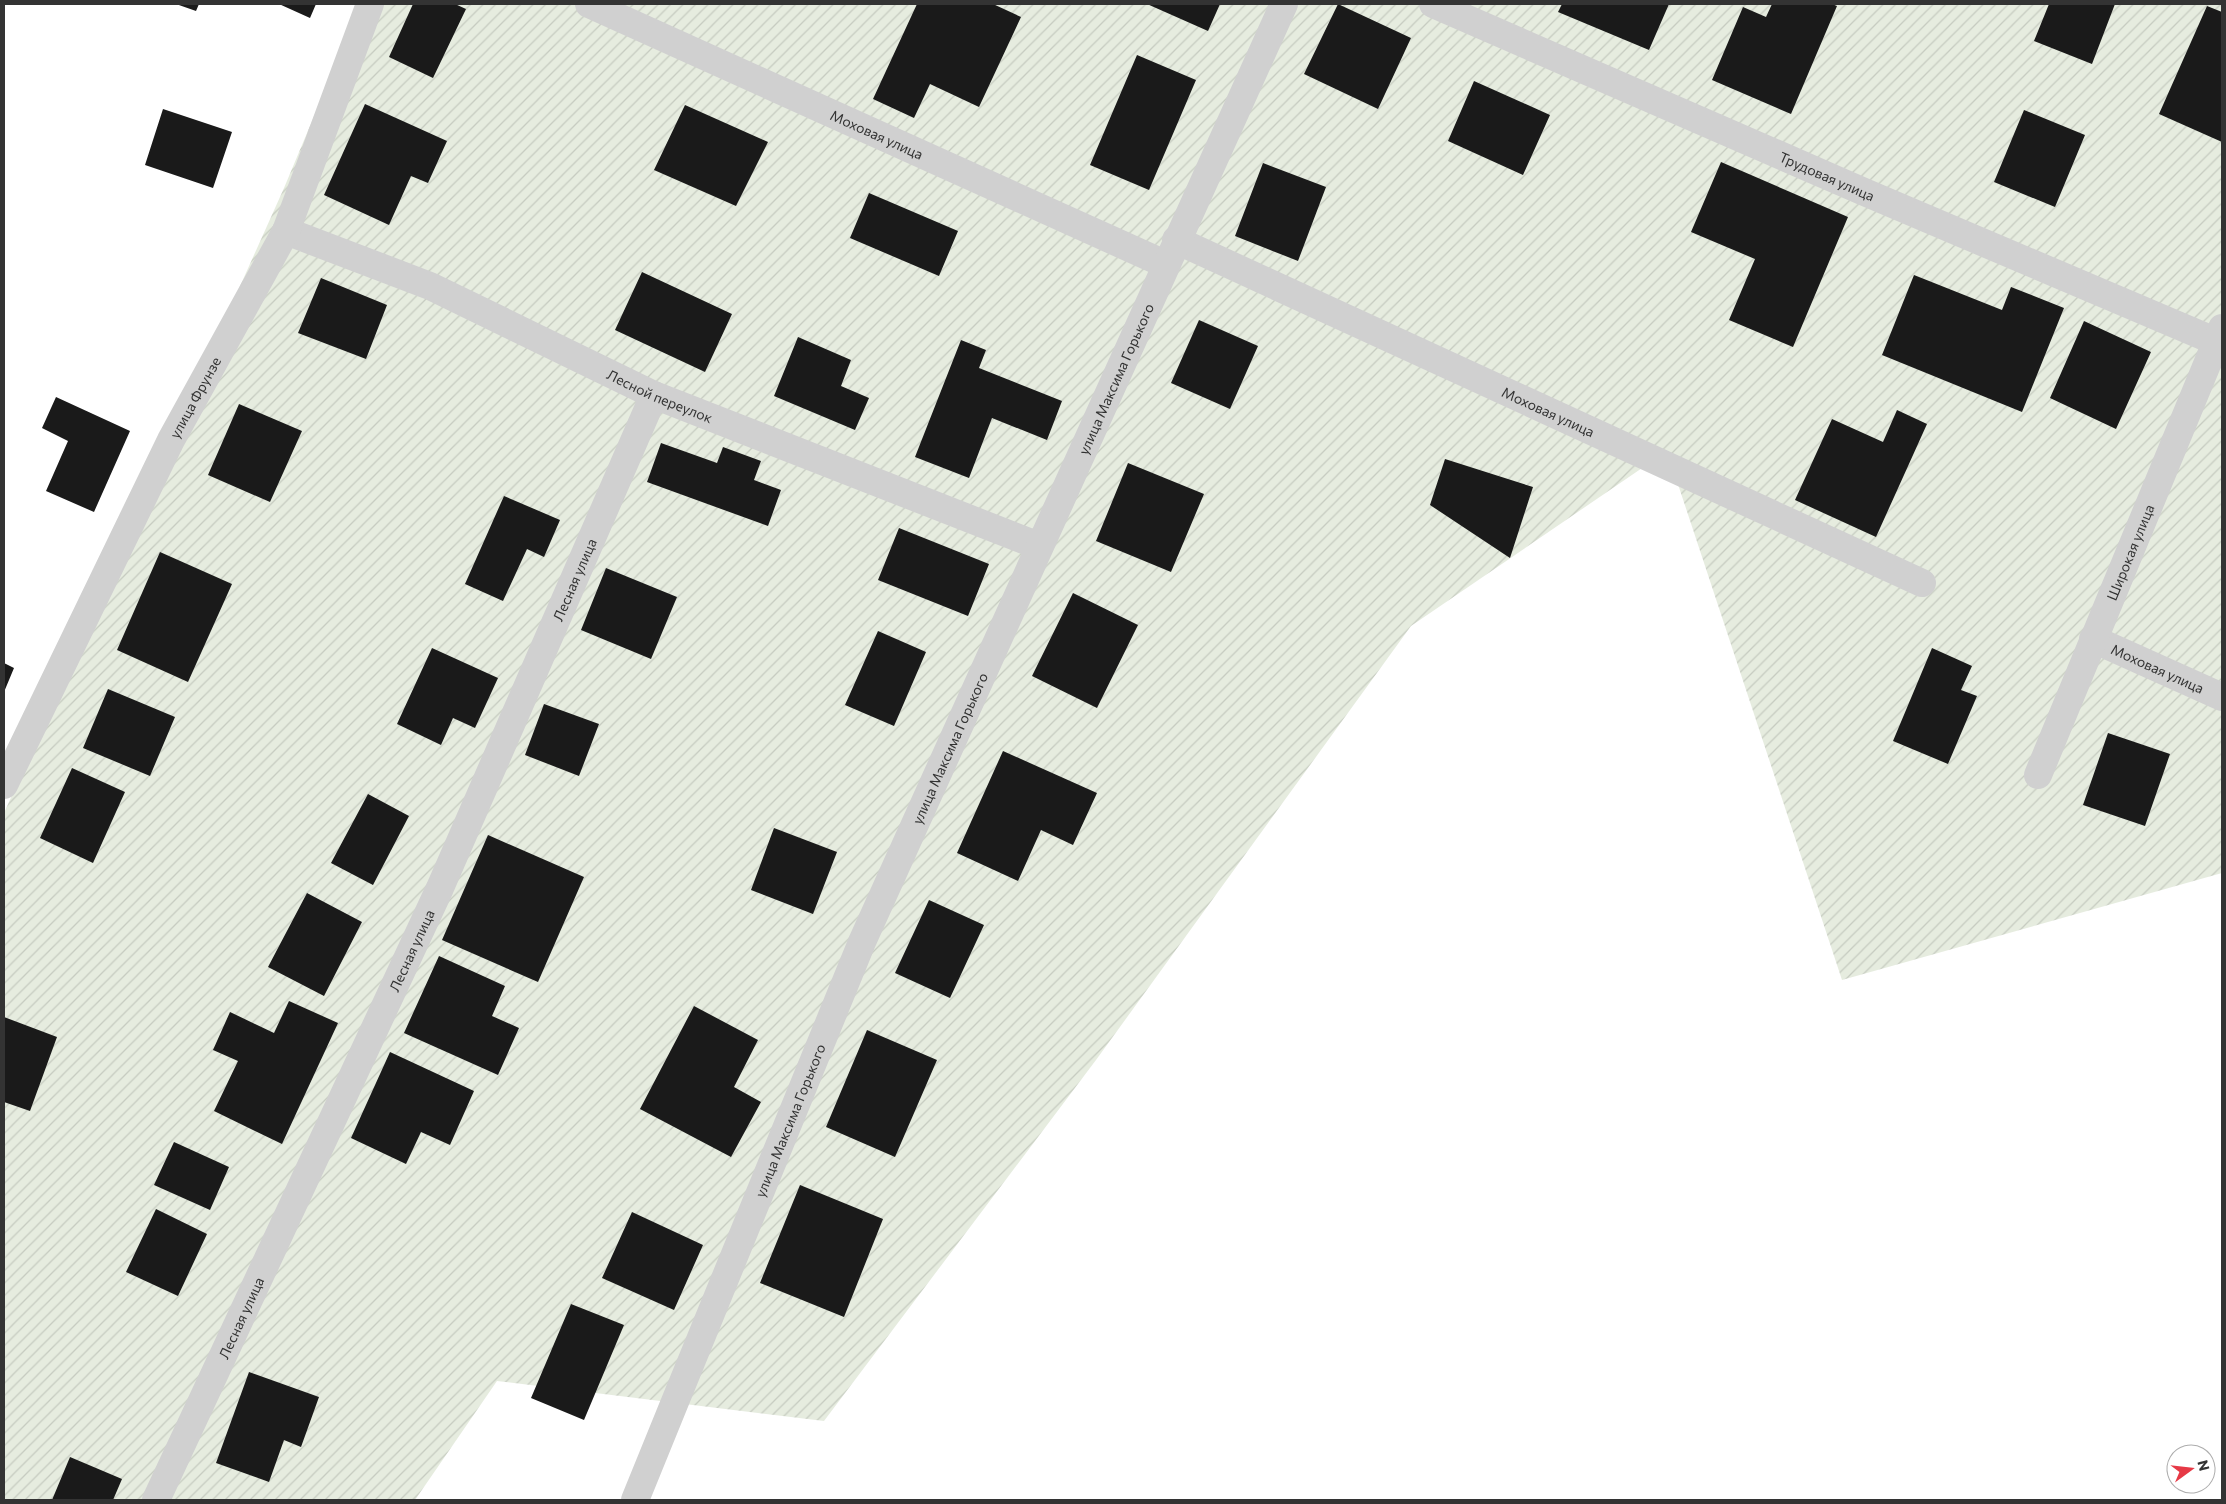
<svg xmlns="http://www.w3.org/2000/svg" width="2226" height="1504" viewBox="0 0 2226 1504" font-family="Commissioner,sans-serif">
<defs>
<pattern id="garden-furrows" width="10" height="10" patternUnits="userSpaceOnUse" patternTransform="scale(1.25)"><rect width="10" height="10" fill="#e6ecdf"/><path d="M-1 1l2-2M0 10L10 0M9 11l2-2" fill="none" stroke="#c6cbc0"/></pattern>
</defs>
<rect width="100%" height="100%" fill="#fff"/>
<path fill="url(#garden-furrows)" d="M361,4H2222V873L1842,980L1667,451L1411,626L1096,1060L824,1421L497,1381L415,1500H4V813L284,188Z"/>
<path fill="#1a1a1a" d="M176,4H199L196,11Z
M279,4H316L310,18Z
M413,4H455L466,9L433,78L389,57Z
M917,4H993L1021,17L979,107L930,84L914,118L873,99Z
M1147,4H1220L1208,31Z
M1338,4L1411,38L1378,109L1304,74Z
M1562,4H1669L1649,50L1558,12Z
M1772,4H1832L1837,6L1791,114L1712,80L1743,7L1766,17Z
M2049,4H2115L2092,64L2034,41Z
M2207,6L2222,12V142L2159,114Z
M1137,55L1196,80L1149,190L1090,165Z
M1474,81L1550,115L1523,175L1448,141Z
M365,104L447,141L428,183L411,176L389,225L324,195Z
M685,105L768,142L736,206L654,170Z
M163,109L232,132L213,188L145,165Z
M2024,110L2085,135L2055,207L1994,182Z
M1721,162L1848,217L1793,347L1729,320L1755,259L1691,232Z
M1263,163L1326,187L1298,261L1235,236Z
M869,193L958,231L939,276L850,238Z
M642,272L732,314L705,372L615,330Z
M1914,275L2002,310L2011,287L2064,308L2022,412L1882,355Z
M321,278L387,305L366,359L298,333Z
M1199,320L1258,346L1230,409L1171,383Z
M2084,321L2151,352L2116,429L2050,398Z
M798,337L851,360L841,386L869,398L855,430L774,396Z
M961,340L986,350L979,368L1062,401L1047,440L992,418L969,478L915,457Z
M56,397L130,431L94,512L46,491L68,441L42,428Z
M239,404L302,431L270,502L208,475Z
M1897,410L1927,424L1876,537L1795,500L1832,419L1883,442Z
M661,443L717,463L723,447L761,461L754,480L781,490L768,526L647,482Z
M1445,459L1533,487L1510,558L1430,505Z
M1128,463L1204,494L1171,572L1096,541Z
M504,496L560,520L544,557L527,549L503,601L465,584Z
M899,528L989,564L968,616L878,580Z
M160,552L232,584L188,682L117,650Z
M606,568L677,597L651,659L581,630Z
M1073,593L1138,625L1097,708L1032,676Z
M878,631L926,652L894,726L845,705Z
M432,648L498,678L475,728L453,718L441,745L397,724Z
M1932,648L1972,666L1961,690L1977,696L1948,764L1893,741Z
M4,663L14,668L4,692Z
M108,689L175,717L150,776L83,748Z
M544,704L599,724L579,776L525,755Z
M2108,733L2170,754L2145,826L2083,805Z
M1003,751L1097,793L1073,845L1041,830L1018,881L957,853Z
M72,768L125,792L93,863L40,838Z
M368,794L409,816L373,885L331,863Z
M774,828L837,852L813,914L751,890Z
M488,835L584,877L538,982L442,940Z
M307,893L362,922L324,996L268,967Z
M929,900L984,925L950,998L895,973Z
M439,956L505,986L492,1016L519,1028L498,1075L404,1033Z
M289,1001L338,1023L282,1144L214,1111L238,1061L213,1050L230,1012L274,1033Z
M694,1006L758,1040L734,1087L761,1102L731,1157L640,1109Z
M4,1017L57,1037L30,1111L4,1102Z
M867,1030L937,1060L895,1157L826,1127Z
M390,1052L474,1091L450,1145L421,1132L406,1164L351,1138Z
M174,1142L229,1167L210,1210L154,1185Z
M800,1185L883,1219L844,1317L760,1283Z
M156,1209L207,1234L178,1296L126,1272Z
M632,1212L703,1245L674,1310L602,1278Z
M571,1304L624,1325L584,1420L531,1398Z
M249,1372L319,1397L301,1447L284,1440L269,1482L216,1463Z
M70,1457L122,1479L113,1500H52Z"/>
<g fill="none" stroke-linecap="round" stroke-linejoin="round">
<g stroke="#d0d0d0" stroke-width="28">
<path id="s1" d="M589,4L1165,264"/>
<path id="s2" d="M1433,4L1862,191L2222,344"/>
<path id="s3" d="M286,231L430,286L654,395L1039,546"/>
<path id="s4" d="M1176,240L1922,583"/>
<path id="s5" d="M2093,639L2222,697"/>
<path id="s6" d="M2038,775L2222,328"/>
<path id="s7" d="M4,785L171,440L286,231L370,4"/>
<path id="s8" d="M156,1500L440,888L654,395"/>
<path id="s9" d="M635,1500L862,942L1284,4"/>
</g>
</g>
<g text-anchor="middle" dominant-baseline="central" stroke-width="5" stroke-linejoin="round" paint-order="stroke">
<g font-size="14" fill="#333" stroke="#fff">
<text stroke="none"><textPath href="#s1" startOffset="316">Моховая улица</textPath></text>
<text stroke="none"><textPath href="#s2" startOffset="430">Трудовая улица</textPath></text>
<text stroke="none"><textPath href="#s9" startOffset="1220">улица Максима Горького</textPath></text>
<text stroke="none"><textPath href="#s3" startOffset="409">Лесной переулок</textPath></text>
<text stroke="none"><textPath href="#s7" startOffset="432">улица Фрунзе</textPath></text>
<text stroke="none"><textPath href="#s4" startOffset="410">Моховая улица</textPath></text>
<text stroke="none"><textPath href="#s6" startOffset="241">Широкая улица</textPath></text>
<text stroke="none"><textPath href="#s8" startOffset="1011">Лесная улица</textPath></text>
<text stroke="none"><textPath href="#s5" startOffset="71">Моховая улица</textPath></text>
<text stroke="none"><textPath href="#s9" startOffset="815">улица Максима Горького</textPath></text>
<text stroke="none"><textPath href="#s8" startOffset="606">Лесная улица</textPath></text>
<text stroke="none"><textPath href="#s9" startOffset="410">улица Максима Горького</textPath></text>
<text stroke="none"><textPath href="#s8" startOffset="201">Лесная улица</textPath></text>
</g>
</g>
<rect width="2226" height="1504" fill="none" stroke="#333333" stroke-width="10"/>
<g transform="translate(2191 1469) rotate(75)"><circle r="24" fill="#ffffff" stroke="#adadad"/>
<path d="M0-4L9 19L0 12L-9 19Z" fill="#e63946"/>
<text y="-8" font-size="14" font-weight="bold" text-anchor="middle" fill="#333333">N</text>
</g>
</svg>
